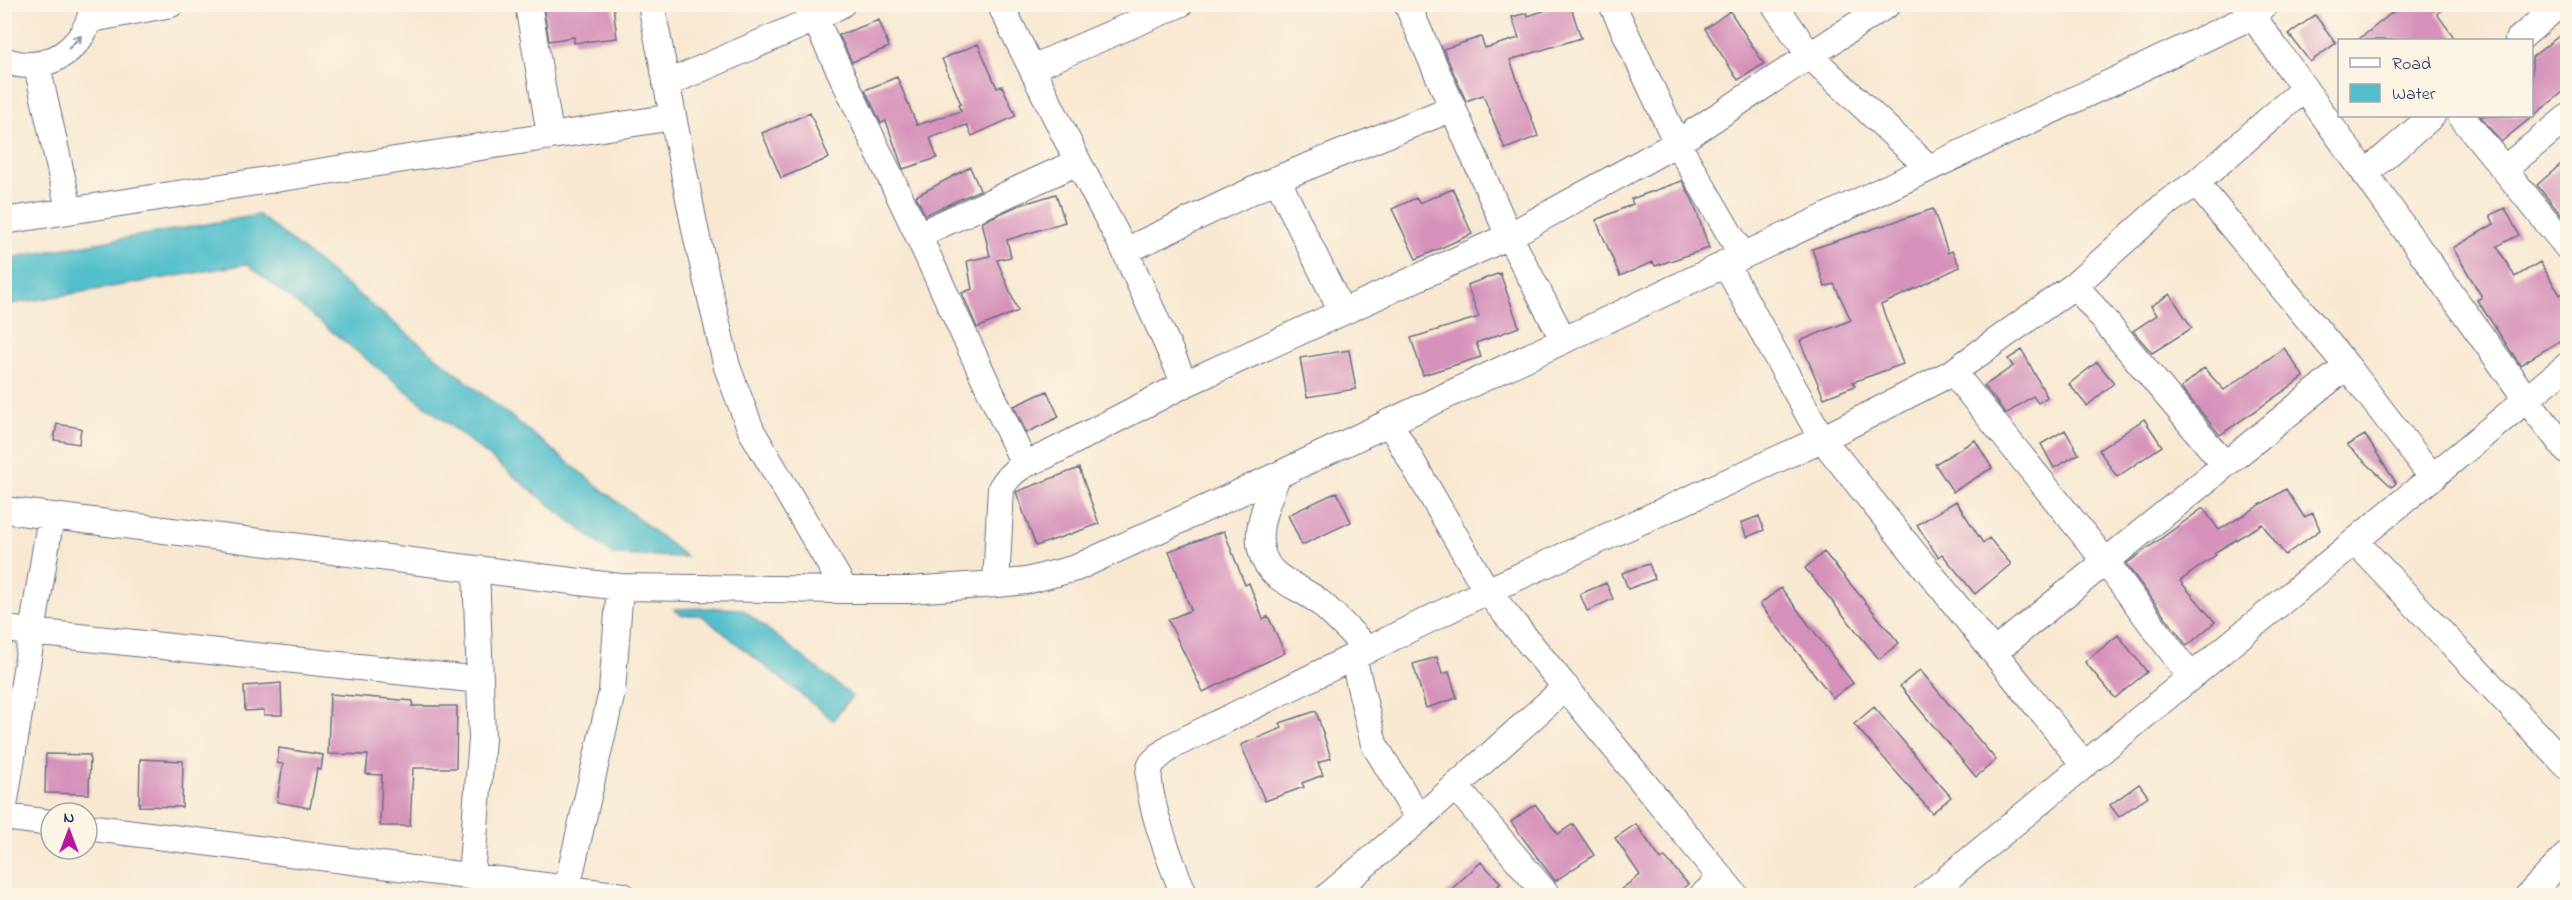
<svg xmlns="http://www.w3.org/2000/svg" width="2572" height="900" viewBox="0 0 2572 900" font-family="'Indie Flower',sans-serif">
<rect width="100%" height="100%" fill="#fcf5e5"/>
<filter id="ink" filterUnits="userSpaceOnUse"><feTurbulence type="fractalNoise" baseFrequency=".0167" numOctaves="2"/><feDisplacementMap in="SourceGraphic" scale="12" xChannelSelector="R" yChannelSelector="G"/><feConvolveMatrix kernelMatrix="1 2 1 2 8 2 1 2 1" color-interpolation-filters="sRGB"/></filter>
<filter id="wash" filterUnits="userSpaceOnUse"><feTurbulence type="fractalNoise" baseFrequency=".008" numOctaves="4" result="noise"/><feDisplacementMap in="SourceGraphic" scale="24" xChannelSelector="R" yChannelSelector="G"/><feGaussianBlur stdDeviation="1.35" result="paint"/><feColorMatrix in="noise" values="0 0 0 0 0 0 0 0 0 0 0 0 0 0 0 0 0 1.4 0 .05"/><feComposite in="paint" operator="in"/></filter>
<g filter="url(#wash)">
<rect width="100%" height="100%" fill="#f8e8d1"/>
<path fill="#52bfcc" stroke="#367795" stroke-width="1.5" d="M259,215L686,557L613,555L247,264L5,305V259Z
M713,608L742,609L852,696L833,720L701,615H681L674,609Z"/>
<g id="blocks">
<path fill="#d591ba" d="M543,4H613L617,38L574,43V37L549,41Z
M1564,4H1570L1581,38L1510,60L1538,136L1505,149L1483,95L1466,101L1443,49L1481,37L1485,48L1519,38L1512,17L1527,13L1528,16Z
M2403,4H2449L2437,14L2456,40H2358Z
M1730,11L1764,64L1738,80L1705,29Z
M2315,15L2336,43L2310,62L2289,34Z
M879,20L889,47L852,62L839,35Z
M2568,29V88L2501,142L2480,116H2532V57Z
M978,44L997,88L1002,86L1016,116L972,136L967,125L930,138L937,158L903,169L886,121L881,123L865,90L897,77L917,125L961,111L958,105L961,104L942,59Z
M810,113L829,158L781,178L762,133Z
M2568,158V209L2561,215L2537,185Z
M970,167L980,190L925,215L916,196Z
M1682,181L1693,201L1709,248L1655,266L1653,262L1620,276L1596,220L1633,204L1631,199Z
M1453,189L1472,234L1416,259L1392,209L1416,198L1419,203Z
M1056,194L1065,222L1007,240L1011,257L997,260L1018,311L977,328L962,293L972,289L967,261L990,256L982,222L1017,206Z
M2505,208L2519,235L2497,246L2515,277L2540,262L2560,295L2568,290V336L2520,365L2477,300L2482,297L2453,248L2494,224L2490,215Z
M1933,209L1948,253L1952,251L1960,267L1881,305L1903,364L1853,382L1855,386L1824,398L1800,341L1851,320L1834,284L1825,287L1812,249Z
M1500,273L1519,327L1476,343L1481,357L1423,375L1411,338L1479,317L1467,285Z
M2170,294L2192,328L2152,353L2133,331L2157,315L2151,306Z
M2284,348L2304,377L2220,435L2181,388L2204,368L2224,390Z
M1349,350L1356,389L1307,397L1300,358Z
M2022,350L2047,397L2038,403L2033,396L2006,414L1984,386L2013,366L2008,359Z
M2097,362L2114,383L2087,406L2069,384Z
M1047,391L1059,417L1026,433L1014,406Z
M2144,419L2162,446L2117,477L2099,450Z
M57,424L81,428L79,444L54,440Z
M2065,430L2079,454L2054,468L2041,444Z
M2365,435L2396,483L2392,487L2347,445Z
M1975,440L1992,468L1953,492L1935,464Z
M1079,468L1099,524L1036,546L1016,492Z
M2286,489L2304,517L2313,513L2320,530L2285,555L2262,524L2214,553L2216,555L2180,581L2215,622L2187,646L2126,564L2203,508L2219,530Z
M1337,492L1351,522L1302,545L1288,515Z
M1956,501L1983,543L1989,538L2011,564L1975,594L1942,554L1938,557L1917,525Z
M1759,516L1764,530L1747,537L1741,523Z
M1224,531L1245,585L1249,583L1263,619L1268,616L1285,653L1203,692L1168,620L1191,610L1169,551Z
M1824,552L1899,643L1879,659L1805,568Z
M1649,564L1655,579L1628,589L1622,573Z
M1606,583L1613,599L1587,611L1580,594Z
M1781,588L1853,683L1833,698L1760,604Z
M2118,635L2147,672L2115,698L2085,662Z
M1437,657L1442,674L1449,672L1457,698L1426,708L1413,664Z
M1920,670L1996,760L1976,777L1900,686Z
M281,683L282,715H264V710L245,711L244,686Z
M330,694L413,701L412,706H457L456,768H413L410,826H380L382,775L366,774L368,755L328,754Z
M1874,707L1951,797L1932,813L1854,724Z
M1316,711L1331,758L1318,763L1323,775L1302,783L1304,787L1265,801L1241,745L1282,728L1280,723Z
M279,748L323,755L321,770L317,769L310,808L277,802L283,764L277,763Z
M46,754L90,755L89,794L45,793Z
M140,759L183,761L182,807L139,806Z
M2139,784L2148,796L2119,817L2110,805Z
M1535,804L1558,834L1573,824L1594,855L1555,881L1511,822Z
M1636,824L1661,860L1665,857L1688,884L1674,896H1612L1640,875L1615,838Z
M1481,862L1501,883L1488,896H1444Z"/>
</g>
</g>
<g filter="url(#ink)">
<use href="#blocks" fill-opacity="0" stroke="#687086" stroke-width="1.5"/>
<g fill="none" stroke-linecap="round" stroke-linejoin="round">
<g stroke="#687086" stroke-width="28">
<path id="minor" d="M528,4L550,134
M651,4L696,234L727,367L751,430L845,590H909L996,584L1026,581L1076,568L1278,475L2252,16L2265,4
M842,4L815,19L918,235L1024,464
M1000,4L1078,162L1125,251
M1407,4L1509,236L1563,339
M1612,4L1677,143L1742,255
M1774,4L1810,56L1928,167
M2244,4L2527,400L2568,452
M92,19L171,4
M2518,40L2560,4
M4,60C46,77 88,47 93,4
M37,66L69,209
M1032,68L1180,4
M666,84L815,19
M2461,116L2568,248
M2504,169L2568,117
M2365,174L2432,116
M1277,179L1342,312
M2196,183L2304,89
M4,221L673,117
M918,235L1078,162
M1725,263L1822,439L2083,763
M2075,285L2225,465
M1953,372L2106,562L2190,676
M1185,384L1125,251L1277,179L1453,108
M1389,422L1487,591L1736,896
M1278,475C1266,504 1247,543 1272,571C1285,584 1304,590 1318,601C1336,616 1351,633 1368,650
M4,510L620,587L845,590
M2355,541L2568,767
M996,584L1001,488C1012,469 1026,463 1045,456L1185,384L1509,236L1677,143L1888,4
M4,629L480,680
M1994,652L2347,366
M1353,657L1374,744L1419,819
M1456,787L1548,896
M4,806L51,516
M4,817L51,823
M87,827L623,896
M471,876L482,739L476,569
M565,896L612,692L620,587
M1185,896C1175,873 1140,786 1151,765C1155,758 1166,751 1172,746L1487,591L1822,439L1953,372L2075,285L2168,202L2196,183L2347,366L2433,478
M1328,896L1419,819L1566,687
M1702,896L1722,878
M1926,896L2568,365
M2528,896L2568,854"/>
</g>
<use href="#minor" stroke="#fff" stroke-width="26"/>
</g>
<defs><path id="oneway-shaft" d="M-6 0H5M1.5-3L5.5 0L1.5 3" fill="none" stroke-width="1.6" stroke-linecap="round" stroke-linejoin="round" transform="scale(1.5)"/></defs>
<use stroke="#8d97ae" href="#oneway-shaft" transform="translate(75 42) rotate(-46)"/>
</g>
<rect width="2572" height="900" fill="none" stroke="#fcf5e5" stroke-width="24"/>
<rect x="2338" y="39" width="195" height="78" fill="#fcf5e5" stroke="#a2a6af" stroke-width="1.5"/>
<rect x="2350" y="58" width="30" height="9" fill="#ffffff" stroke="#a2a6af" stroke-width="1.5"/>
<text x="2392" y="69" font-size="18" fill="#1b2f5e">Road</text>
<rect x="2350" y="84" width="30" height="18" fill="#52bfcc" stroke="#a2a6af" stroke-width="1.5"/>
<text x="2392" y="99" font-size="18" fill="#1b2f5e">Water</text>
<g transform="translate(69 831)"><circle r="28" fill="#fcf5e5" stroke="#a2a6af" stroke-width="1.5"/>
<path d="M0-4.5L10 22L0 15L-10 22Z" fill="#b5179e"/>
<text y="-9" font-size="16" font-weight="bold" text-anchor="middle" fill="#1b2f5e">N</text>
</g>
</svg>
